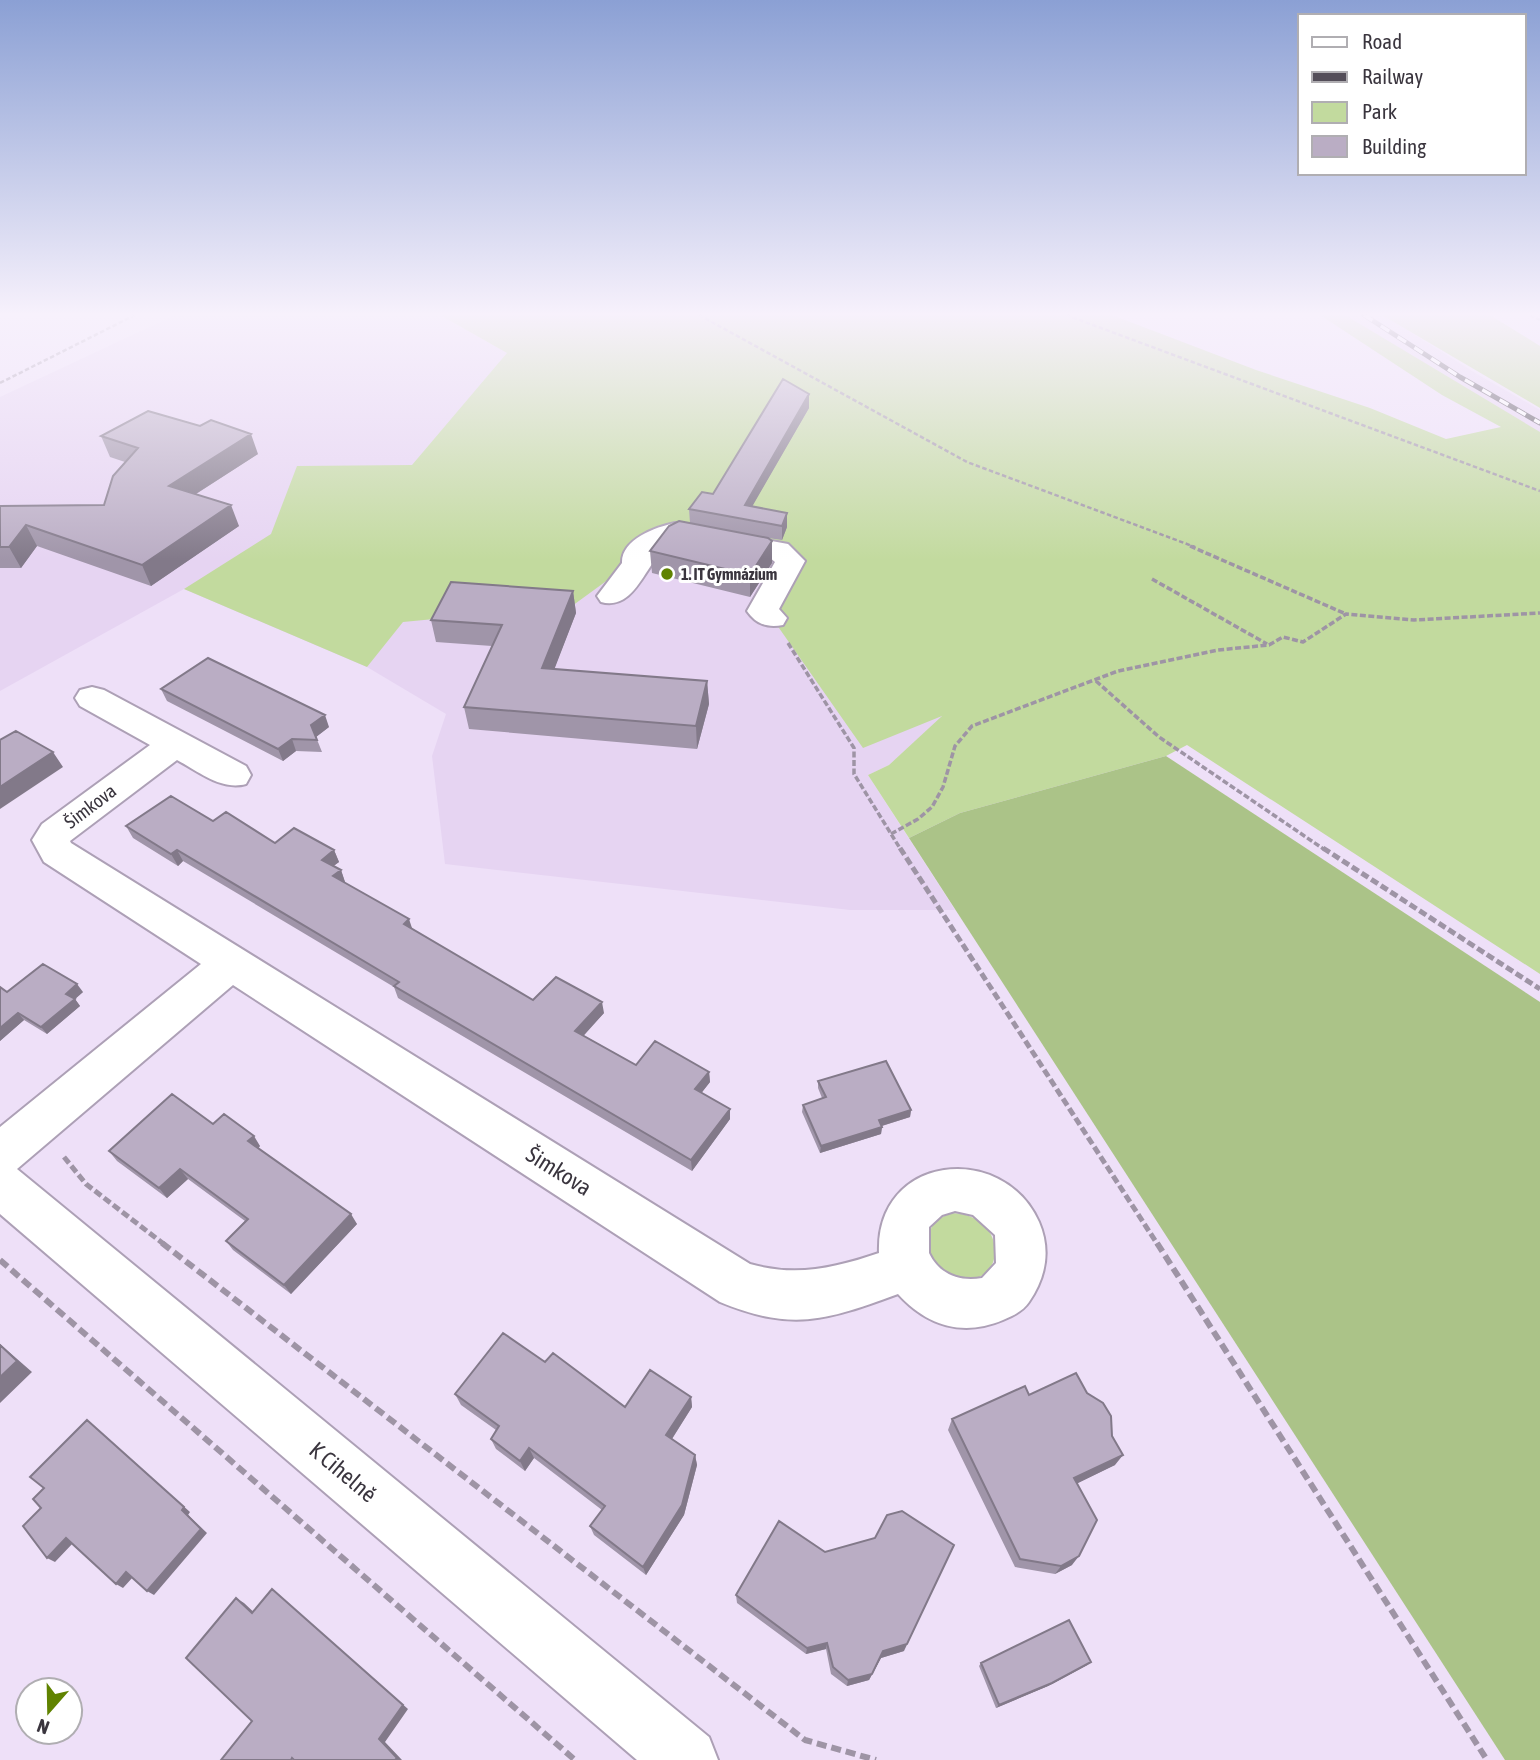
<svg xmlns="http://www.w3.org/2000/svg" width="1540" height="1760" viewBox="0 0 1540 1760" font-family="'Asap Condensed',sans-serif">
<rect width="100%" height="100%" fill="#eee0f8"/>
<path fill="#e6d4f2" d="M175,315H440L507,353L1142,620L944,715L889,765L868,775L955,910H850L445,864L432,756L446,714L367,667L184,589L0,691V397Z
M1345,315H1383L1477,374L1540,410V435L1445,380Z"/>
<path fill="#c2da9e" d="M440,315H1112L1256,370L1370,408L1446,439L1501,427L1442,395L1320,315H1345L1540,432V974L1187,745L1166,756L960,813L909,838L868,775L889,765L942,716L863,748L772,618L778,550L675,531L572,606L403,622L367,667L184,589L271,534L297,466L412,465L507,353Z
M1382,315H1490L1540,346V408Z
M952,1213C1012,1215 1005,1292 957,1277C952,1276 946,1275 942,1272C937,1268 932,1260 928,1255C927,1233 929,1221 952,1213Z"/>
<path fill="#abc388" d="M1166,756L1540,1002V1760H1505L909,838L960,813Z"/>
<g fill="none" stroke-linecap="round" stroke-linejoin="round">
<g stroke="#ada0b6" stroke-width="4">
<path id="minor" d="M675,523L788,544L805,561L779,609L787,618L783,625C767,628 756,624 747,611L775,562L769,557L680,540L651,555L652,564C639,583 627,609 601,602L597,596L622,563C621,540 655,527 675,523Z
M92,687L104,690L246,766L251,775L246,784C221,791 198,771 177,760L70,841L71,843L750,1264C796,1277 835,1268 879,1253C875,1154 1003,1141 1039,1222C1051,1250 1046,1277 1029,1302C1023,1311 1013,1316 1003,1320C963,1337 927,1326 898,1294C827,1320 793,1332 720,1302L233,985L17,1169L709,1737L718,1760H637L0,1214V1127L201,964L44,862L32,840L42,824L150,745L80,706L75,698L80,690ZM955,1211L973,1215L995,1235L996,1263L982,1278C959,1282 939,1274 929,1253V1227L942,1215Z"/>
</g>
<path stroke="#9e94a5" stroke-width="2.5" stroke-dasharray="4.5 2.5" stroke-linecap="butt" d="M699,315L967,462L1195,547
M1066,315L1540,491
M1530,315L1540,320
M0,383L135,315"/>
<path stroke="#9e94a5" stroke-width="3.5" stroke-dasharray="6 2.5" stroke-linecap="butt" d="M1190,546L1346,614
M1152,579L1267,644
M788,643L854,748V774L901,850
M1096,681L1159,737L1325,850
M891,834L918,819L932,807L943,787L955,746L972,726L1118,671L1218,650L1269,645L1283,637L1303,642L1346,614L1414,620L1540,613"/>
<path stroke="#9e94a5" stroke-width="5" stroke-dasharray="8 3.5" stroke-linecap="butt" d="M900,848L1158,1245
M1323,848L1540,989
M64,1157L86,1184L165,1245"/>
<path stroke="#9e94a5" stroke-width="6" stroke-dasharray="10 5" stroke-linecap="butt" d="M162,1243L805,1740L876,1760
M1157,1243L1487,1760
M0,1260L575,1760"/>
<use href="#minor" fill="#fff" fill-rule="evenodd"/>
<g stroke="#544e59" stroke-width="5">
<path id="rail" d="M1364,315L1460,377L1540,423"/>
</g>
<use href="#rail" stroke="#fff" stroke-width="3.5" stroke-dasharray="10" stroke-linecap="butt"/>
</g>
<path fill="#a095a9" d="M809,394V408L752,506L787,513V527L782,540L768,538L772,541V563L750,597L652,573L650,551L690,523L689,509L713,494Z
M101,436L258,454L196,494L239,526L151,586L37,546L21,568H0V506L104,505L125,462L110,457Z
M573,591L576,613L554,669L707,681L709,704L697,749L469,729L464,707L492,646L436,642L431,620Z
M161,689L329,727L316,737L322,752L296,751L283,761L167,701Z
M213,821L275,843L334,850L339,862L333,866L341,870L345,882L344,883L412,929L533,1000L604,1013L583,1035L636,1065L709,1072L710,1082L701,1093L730,1109V1119L692,1171L398,998L394,987L183,861L178,866L133,838L126,826Z
M0,987L7,992H83L75,999L80,1006L47,1034L24,1020L0,1041Z
M818,1081L911,1110L910,1117L882,1126L881,1134L820,1153L802,1112L803,1105L822,1098L818,1088Z
M213,1124L260,1146L258,1148L357,1224L291,1294L233,1250L226,1241L245,1221L188,1179L167,1198L117,1161L109,1151Z
M545,1362L625,1407L691,1397L692,1407L672,1439L695,1455L697,1465L684,1515L646,1575L594,1535L590,1526L602,1510L534,1458L525,1471L496,1449L491,1439L496,1430L461,1405L455,1394Z
M1087,1393L1112,1436L1115,1465L1077,1483L1072,1565L1055,1574L1015,1567L948,1430L952,1419L1029,1395Z
M736,1595L904,1651L881,1658L869,1680L847,1686L831,1674L826,1649L806,1654L737,1603Z
M1091,1662L1087,1665L1048,1686L996,1708L979,1666L981,1663Z"/>
<path fill="#827989" d="M809,394V408L745,519V505Z
M251,434L258,454L177,506L169,486Z
M231,505L239,526L151,586L142,565Z
M787,513V527L782,540V526Z
M26,525L37,546L21,568L9,547Z
M772,541V563L750,597V575Z
M573,591L576,613L546,691L542,668Z
M707,681L709,704L697,749L696,726Z
M325,715L329,727L316,737L311,725Z
M292,739L296,751L283,761L278,749Z
M53,752L63,767L0,809V787Z
M177,850L183,861L178,866L171,854Z
M334,850L339,862L327,871L322,860Z
M341,870L345,882L338,888L333,876Z
M409,919L413,931L404,924Z
M77,984L83,992L75,999L80,1006L47,1034L41,1027L66,994Z
M602,1002L604,1013L578,1042L575,1031Z
M18,1013L24,1020L0,1041V1028Z
M709,1072L710,1082L696,1100L695,1089Z
M730,1109V1119L692,1171L691,1160Z
M911,1110L910,1117L878,1127L879,1120Z
M882,1127L881,1134L820,1153L821,1146Z
M254,1136L260,1146L255,1152L248,1141Z
M180,1169L188,1179L167,1198L159,1188Z
M351,1214L357,1224L291,1294L284,1285Z
M0,1344L32,1372L0,1403Z
M691,1397L692,1407L668,1445L666,1435Z
M87,1420L190,1512L188,1515L207,1533L154,1595L147,1591Z
M529,1448L534,1458L525,1471L520,1461Z
M695,1455L697,1465L684,1515L646,1575L643,1567Z
M1123,1455L1115,1465L1068,1488L1074,1478Z
M66,1538L74,1542L55,1562L47,1558Z
M954,1545L904,1651L881,1658L869,1680L847,1686L848,1680Z
M1079,1556L1072,1565L1055,1574L1061,1566Z
M126,1572L133,1577L123,1588L116,1584Z
M272,1589L408,1709L385,1742L402,1760H395L379,1739Z
M236,1598L244,1603L260,1618L252,1613Z
M827,1643L826,1649L806,1654L807,1648Z
M1091,1662L1087,1665L1048,1686L996,1708L999,1705Z"/>
<path fill="#baadc4" stroke="#827989" stroke-width="2" d="M783,379L809,394L745,505L787,513L782,526L689,509L702,492L713,494Z
M148,411L200,426L211,420L251,434L169,486L231,505L142,565L26,525L9,547H0V506L104,505L113,476L138,448L101,436Z
M679,521L768,538L772,541L750,575L650,551L669,526Z
M451,582L573,591L542,668L707,681L696,726L464,707L502,625L431,620Z
M208,658L325,715L311,725L317,740L292,739L278,749L161,689Z
M16,731L53,752L0,787V740Z
M171,796L213,821L226,812L275,843L294,828L334,850L322,860L341,870L333,876L409,919L404,924L533,1000L556,977L602,1002L575,1031L636,1065L655,1041L709,1072L695,1089L730,1109L691,1160L394,986L399,982L177,850L171,854L126,826Z
M43,964L77,984L66,994L75,999L41,1027L18,1013L0,1028V987L7,992Z
M886,1061L911,1110L879,1120L882,1127L821,1146L803,1105L826,1097L818,1081Z
M172,1094L213,1124L224,1114L254,1136L248,1141L351,1214L284,1285L226,1241L248,1219L180,1169L159,1188L109,1151Z
M503,1333L545,1362L553,1353L625,1407L650,1370L691,1397L666,1435L695,1455L682,1505L643,1567L590,1526L605,1506L529,1448L520,1461L491,1439L499,1426L455,1394Z
M0,1345L17,1361L0,1377Z
M1076,1373L1087,1393L1103,1403L1111,1416L1112,1436L1123,1455L1074,1478L1097,1520L1079,1556L1061,1566L1020,1559L952,1419L1025,1386L1029,1395Z
M87,1420L184,1507L182,1510L201,1529L147,1591L126,1572L116,1584L66,1538L47,1558L23,1526L41,1508L33,1499L44,1488L30,1477Z
M902,1511L954,1545L907,1644L883,1651L872,1674L848,1680L833,1667L827,1643L807,1648L736,1595L779,1521L825,1552L875,1538L887,1515Z
M272,1589L403,1705L379,1739L397,1758L395,1760H294L292,1758L291,1760H221L252,1721L186,1658L236,1598L252,1613Z
M1069,1620L1091,1662L1052,1683L999,1705L981,1663Z"/>
<linearGradient id="sky" x2="0" y2="1"><stop stop-color="#8ba0d4"/><stop offset="0.56" stop-color="#f7f1fc"/><stop offset="1" stop-color="#f7f1fc" stop-opacity="0"/></linearGradient>
<rect width="1540" height="561" fill="url(#sky)"/>
<circle fill="#608300" stroke="#fff" stroke-width="2.5" cx="667" cy="574" r="7"/>
<g text-anchor="middle" dominant-baseline="central" stroke-width="6" stroke-linejoin="round" paint-order="stroke">
<g font-size="16" font-weight="bold" fill="#3a353e" stroke="#fff" text-anchor="start">
<text x="681" y="574">1. IT Gymnázium</text>
</g>
<g font-size="19" fill="#3a353e" stroke="#fff">
<text transform="translate(90 806) rotate(-37)">Šimkova</text>
</g>
<g font-size="23" fill="#3a353e" stroke="#fff">
<text transform="translate(559 1171) rotate(32)">Šimkova</text>
<text transform="translate(343 1472) rotate(40)">K Cihelně</text>
</g>
</g>
<rect x="1298" y="14" width="228" height="161" fill="#ffffff" stroke="#b0aeb2" stroke-width="2"/>
<rect x="1312" y="37" width="35" height="10" fill="#ffffff" stroke="#b0aeb2" stroke-width="2"/>
<text x="1362" y="49" font-size="21" fill="#3a353e">Road</text>
<rect x="1312" y="72" width="35" height="10" fill="#544e59" stroke="#b0aeb2" stroke-width="2"/>
<text x="1362" y="84" font-size="21" fill="#3a353e">Railway</text>
<rect x="1312" y="102" width="35" height="21" fill="#c2da9e" stroke="#b0aeb2" stroke-width="2"/>
<text x="1362" y="119" font-size="21" fill="#3a353e">Park</text>
<rect x="1312" y="136" width="35" height="21" fill="#baadc4" stroke="#b0aeb2" stroke-width="2"/>
<text x="1362" y="154" font-size="21" fill="#3a353e">Building</text>
<g transform="translate(49 1711) rotate(200)"><circle r="33" fill="#ffffff" stroke="#b0aeb2" stroke-width="2"/>
<path d="M0-5L12 26L0 18L-12 26Z" fill="#608300"/>
<text y="-10" font-size="19" font-weight="bold" text-anchor="middle" fill="#3a353e">N</text>
</g>
</svg>
